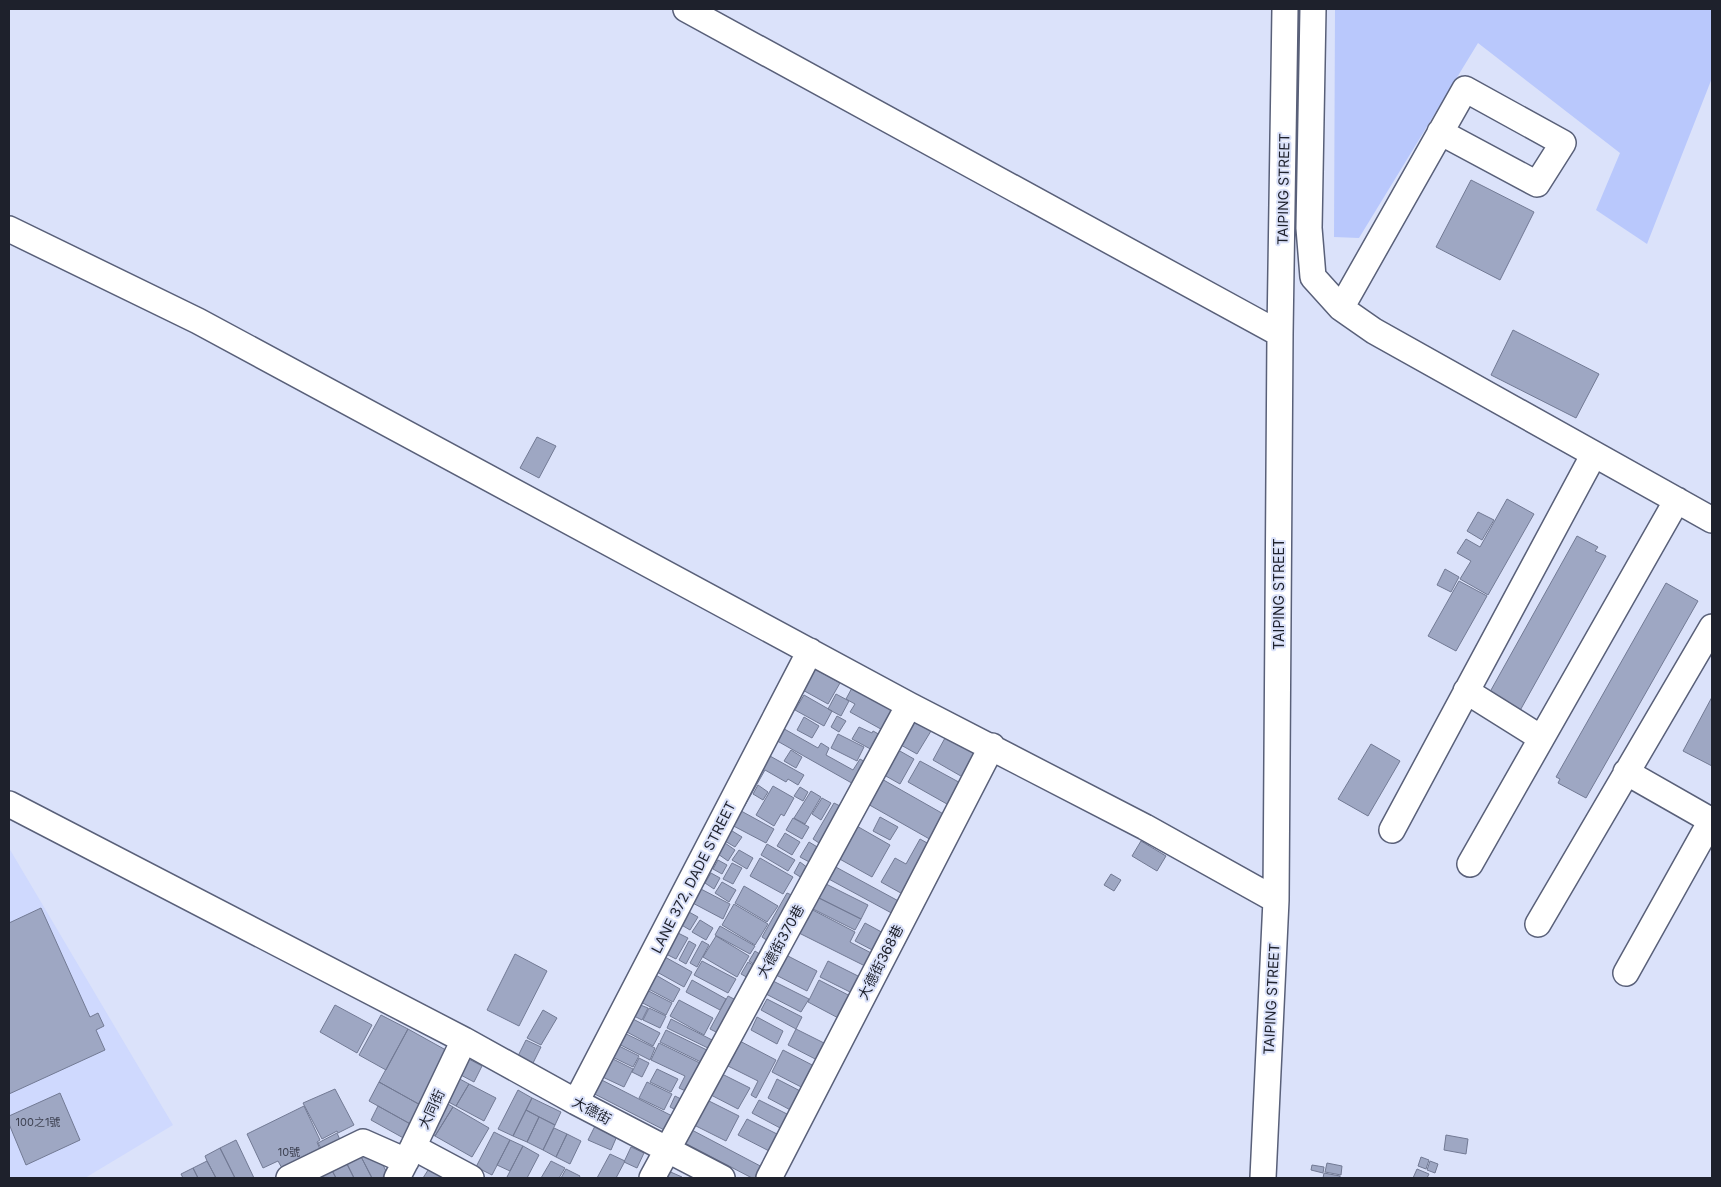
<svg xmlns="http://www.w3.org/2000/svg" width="1721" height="1187" viewBox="0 0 1721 1187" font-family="Inter,'Noto Sans TC',sans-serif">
<rect width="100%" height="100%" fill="#dbe2fa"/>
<path fill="#cfd9fe" d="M9,848L173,1125L85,1178H9Z"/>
<path fill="#b9c8fc" d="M1335,9H1712V78L1647,244L1596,210L1620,153L1478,43L1359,238L1334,237Z"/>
<path fill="#9ea7c3" stroke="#727a94" d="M1471,180L1534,212L1500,280L1436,247Z
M1513,330L1599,374L1576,418L1491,375Z
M537,437L556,446L539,478L520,468Z
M1507,499L1534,514L1488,595L1460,579L1471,561L1457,553L1466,539L1480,547Z
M1478,512L1494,520L1482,540L1467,531Z
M1577,536L1598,547L1595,551L1606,556L1517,716L1486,699Z
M1445,569L1459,577L1451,592L1437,585Z
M1459,581L1487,596L1456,651L1428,636Z
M1666,583L1698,601L1586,798L1558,783L1560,779L1556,777Z
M811,667L840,683L828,704L799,688Z
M853,686L900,712L888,733L850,712L855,704L846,699Z
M836,694L849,701L841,716L828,709Z
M804,695L832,711L824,726L795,710Z
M1712,697V766L1683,751Z
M837,716L846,721L839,732L831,727Z
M804,717L819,726L812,738L797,730Z
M905,717L931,731L917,754L892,740Z
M779,726L818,748L821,743L829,748L826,755L853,770L860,759L869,764L857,786L772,738Z
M859,727L872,733L873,731L884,737L876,752L852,739Z
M838,734L864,747L857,761L831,748Z
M945,738L979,756L966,779L933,760Z
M1371,744L1400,761L1368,816L1338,799Z
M891,746L914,759L900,784L877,771Z
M791,750L802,757L796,768L784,761Z
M761,751L804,775L798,785L788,779L786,782L765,770L744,807L734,802Z
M920,761L966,786L954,808L908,782Z
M880,778L947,816L933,841L866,803Z
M758,785L768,792L763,800L753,794Z
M773,786L794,798L784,816L781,814L774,826L756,815Z
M800,787L808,792L803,801L794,796Z
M811,791L821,797L805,824L794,818Z
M822,798L831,803L821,820L812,814Z
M834,803L844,808L822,845L813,839Z
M732,806L774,829L766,843L724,821Z
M880,817L898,827L890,840L873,831Z
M793,818L809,827L802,839L786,830Z
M855,825L890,845L872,877L836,857Z
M724,826L742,837L735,847L718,837Z
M785,833L800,842L792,855L777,846Z
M920,839L936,848L908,897L881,882L895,858L906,864Z
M1141,841L1166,856L1157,871L1132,856Z
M809,842L819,848L811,863L800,857Z
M725,843L735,850L728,861L718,854Z
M767,844L795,860L788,871L761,855Z
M739,850L753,858L747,869L732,860Z
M760,858L793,877L783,894L750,876Z
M718,860L727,865L722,874L713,869Z
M800,862L808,868L802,878L794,873Z
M732,863L742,868L733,884L723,879Z
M832,865L904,904L897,916L825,877Z
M711,873L720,878L714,889L705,883Z
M1111,874L1121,880L1114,891L1104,885Z
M722,882L736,890L729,902L715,893Z
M822,882L868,905L861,919L815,896Z
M695,886L730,904L723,919L687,900Z
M744,886L778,906L767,922L735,903Z
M787,893L796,897L771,943L762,937Z
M815,896L861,919L855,930L809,907Z
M734,904L768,924L755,945L722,925Z
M680,907L698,917L690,930L673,920Z
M41,908L90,1017L98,1013L104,1026L96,1030L105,1050L9,1094V923Z
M809,908L855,932L850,942L877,956L871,969L797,932Z
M700,920L713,928L706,940L692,932Z
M865,923L887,935L878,953L855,941Z
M720,926L755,946L750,954L715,935Z
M678,933L688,938L676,959L666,954Z
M716,936L749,956L737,977L703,957Z
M689,941L696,945L686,964L679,960Z
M702,941L709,945L697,967L690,963Z
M755,951L764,957L758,967L749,961Z
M656,952L692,972L684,987L648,967Z
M515,954L547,971L519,1026L487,1010Z
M786,955L817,971L807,991L776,975Z
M702,961L736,979L728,993L694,975Z
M828,961L866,980L858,996L820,977Z
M748,962L758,968L752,980L741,974Z
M647,970L680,989L673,1002L639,984Z
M692,980L726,999L720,1010L686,992Z
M819,980L856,999L844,1021L808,1002Z
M773,981L809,999L801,1012L766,994Z
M639,986L672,1003L666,1015L633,998Z
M728,996L740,1002L722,1035L710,1029Z
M767,999L802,1017L796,1029L761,1010Z
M679,1000L713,1018L704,1035L670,1016Z
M638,1004L648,1008L642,1020L632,1015Z
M335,1005L372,1025L357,1053L320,1032Z
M649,1008L666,1016L660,1028L643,1020Z
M543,1010L557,1018L541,1045L527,1038Z
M381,1015L408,1029L386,1070L359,1055Z
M757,1017L783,1031L777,1044L751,1030Z
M631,1018L660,1033L653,1046L625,1031Z
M671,1019L718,1043L714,1051L667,1028Z
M612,1027L655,1048L650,1060L607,1038Z
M408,1029L453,1054L424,1107L379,1082Z
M796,1029L832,1047L823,1063L788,1045Z
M666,1030L713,1053L707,1065L660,1042Z
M734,1038L776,1060L756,1098L751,1095L758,1081L728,1066L735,1053L728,1050Z
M605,1039L639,1056L633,1067L600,1051Z
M526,1040L541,1047L528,1073L513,1066Z
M659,1043L704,1065L690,1093L679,1088L685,1076L651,1060Z
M783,1050L818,1068L807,1090L772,1072Z
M603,1054L633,1069L624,1087L594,1073Z
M465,1057L482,1066L474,1082L457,1073Z
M639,1058L649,1063L642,1077L632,1072Z
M657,1069L678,1079L671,1092L650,1082Z
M590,1074L678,1119L670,1133L583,1088Z
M722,1074L750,1088L738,1109L711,1095Z
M456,1077L469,1084L456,1106L443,1099Z
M777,1079L806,1094L796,1113L768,1098Z
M379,1082L424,1107L414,1126L369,1101Z
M647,1082L672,1094L664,1110L639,1098Z
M469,1084L496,1098L484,1121L456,1106Z
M335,1089L354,1125L338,1133L337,1131L322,1139L303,1103Z
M518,1090L532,1098L513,1136L498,1129Z
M60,1093L80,1140L26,1165L9,1124V1116Z
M675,1096L685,1101L680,1112L670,1107Z
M532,1098L561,1112L555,1125L526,1110Z
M705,1099L739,1116L726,1141L692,1124Z
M759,1100L789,1115L782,1129L752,1113Z
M443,1101L453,1107L435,1136L425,1130Z
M304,1106L320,1140L317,1142L321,1152L283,1170L278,1161L263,1168L247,1134Z
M378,1106L414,1126L407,1140L371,1120Z
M453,1107L489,1128L472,1157L435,1136Z
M526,1110L539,1117L527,1142L513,1136Z
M539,1117L555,1125L543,1150L527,1142Z
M747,1119L781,1136L773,1153L738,1135Z
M595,1126L617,1136L611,1150L588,1140Z
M554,1128L567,1134L556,1157L543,1150Z
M690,1129L766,1169L761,1178H752L683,1142Z
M494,1132L510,1140L492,1175L476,1167Z
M337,1133L341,1142L323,1152L318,1143Z
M567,1134L581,1141L570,1164L556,1157Z
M1446,1135L1468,1139L1466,1154L1444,1150Z
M369,1137L388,1175L381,1178H372L355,1145Z
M236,1140L254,1178H235L220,1148Z
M510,1140L523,1146L510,1171L497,1165Z
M355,1145L372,1178H354L341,1152Z
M523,1146L539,1155L527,1178H509L507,1177Z
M631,1147L644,1153L637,1168L624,1162Z
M220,1148L235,1178H216L207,1161L205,1156Z
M341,1152L354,1178H336L326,1159Z
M610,1154L625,1161L616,1178H597Z
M1421,1157L1429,1160L1426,1169L1418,1166Z
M326,1159L336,1178H318L312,1166Z
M207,1161L216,1178H198L193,1168Z
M551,1161L565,1168L559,1178H541Z
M1430,1161L1438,1164L1435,1173L1427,1170Z
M1327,1163L1342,1166L1341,1175L1325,1172Z
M1312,1165L1324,1167L1323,1173L1311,1170Z
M430,1167L442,1174L440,1178H423Z
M193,1168L198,1178H183L181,1174Z
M566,1169L580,1176L579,1178H561Z
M1417,1169L1429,1174L1427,1178H1413Z
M666,1170L682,1177V1178H663Z
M1324,1173L1340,1176V1178H1323Z"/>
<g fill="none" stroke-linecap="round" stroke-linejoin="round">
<g stroke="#596079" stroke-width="28">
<path id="minor" d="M686,9L1280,334
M1313,9L1309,228L1313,277L1341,308L1374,331L1712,520
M9,229L198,321L909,705L1145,827L1276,900
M1341,308L1465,89L1563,143L1537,184L1440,132
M1466,691L1541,738
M1626,772L1712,821
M9,804L464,1040L576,1102L722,1178
M1392,830L1594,454
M1470,864L1677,500
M1538,924L1712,627
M1626,973L1712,819
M576,1102L810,651
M413,1147L471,1178
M289,1178L363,1142L406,1161
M397,1178L413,1147L464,1040
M652,1178L909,705
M769,1178L992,746
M1263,1178L1276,900L1280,334L1285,9"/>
</g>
<use href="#minor" stroke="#fff" stroke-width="25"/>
</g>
<g text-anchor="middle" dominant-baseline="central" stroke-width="4" stroke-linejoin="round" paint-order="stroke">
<g font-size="11" fill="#3e4252">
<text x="38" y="1122">100之1號</text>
<text x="289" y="1152">10號</text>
</g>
<g font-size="14" fill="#1e212c" stroke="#dbe2fa">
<text transform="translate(1283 189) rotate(-89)">TAIPING STREET</text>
<text transform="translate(1278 594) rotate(-90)">TAIPING STREET</text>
<text transform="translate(693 877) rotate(-63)">LANE 372, DADE STREET</text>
<text transform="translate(780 941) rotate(-61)">大德街370巷</text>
<text transform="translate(880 962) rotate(-63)">大德街368巷</text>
<text transform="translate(1271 999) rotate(-87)">TAIPING STREET</text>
<text transform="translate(431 1109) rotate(-65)">大同街</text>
<text transform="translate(592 1110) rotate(28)">大德街</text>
</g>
</g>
<rect width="1721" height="1187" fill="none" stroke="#1e212c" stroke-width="20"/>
</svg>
